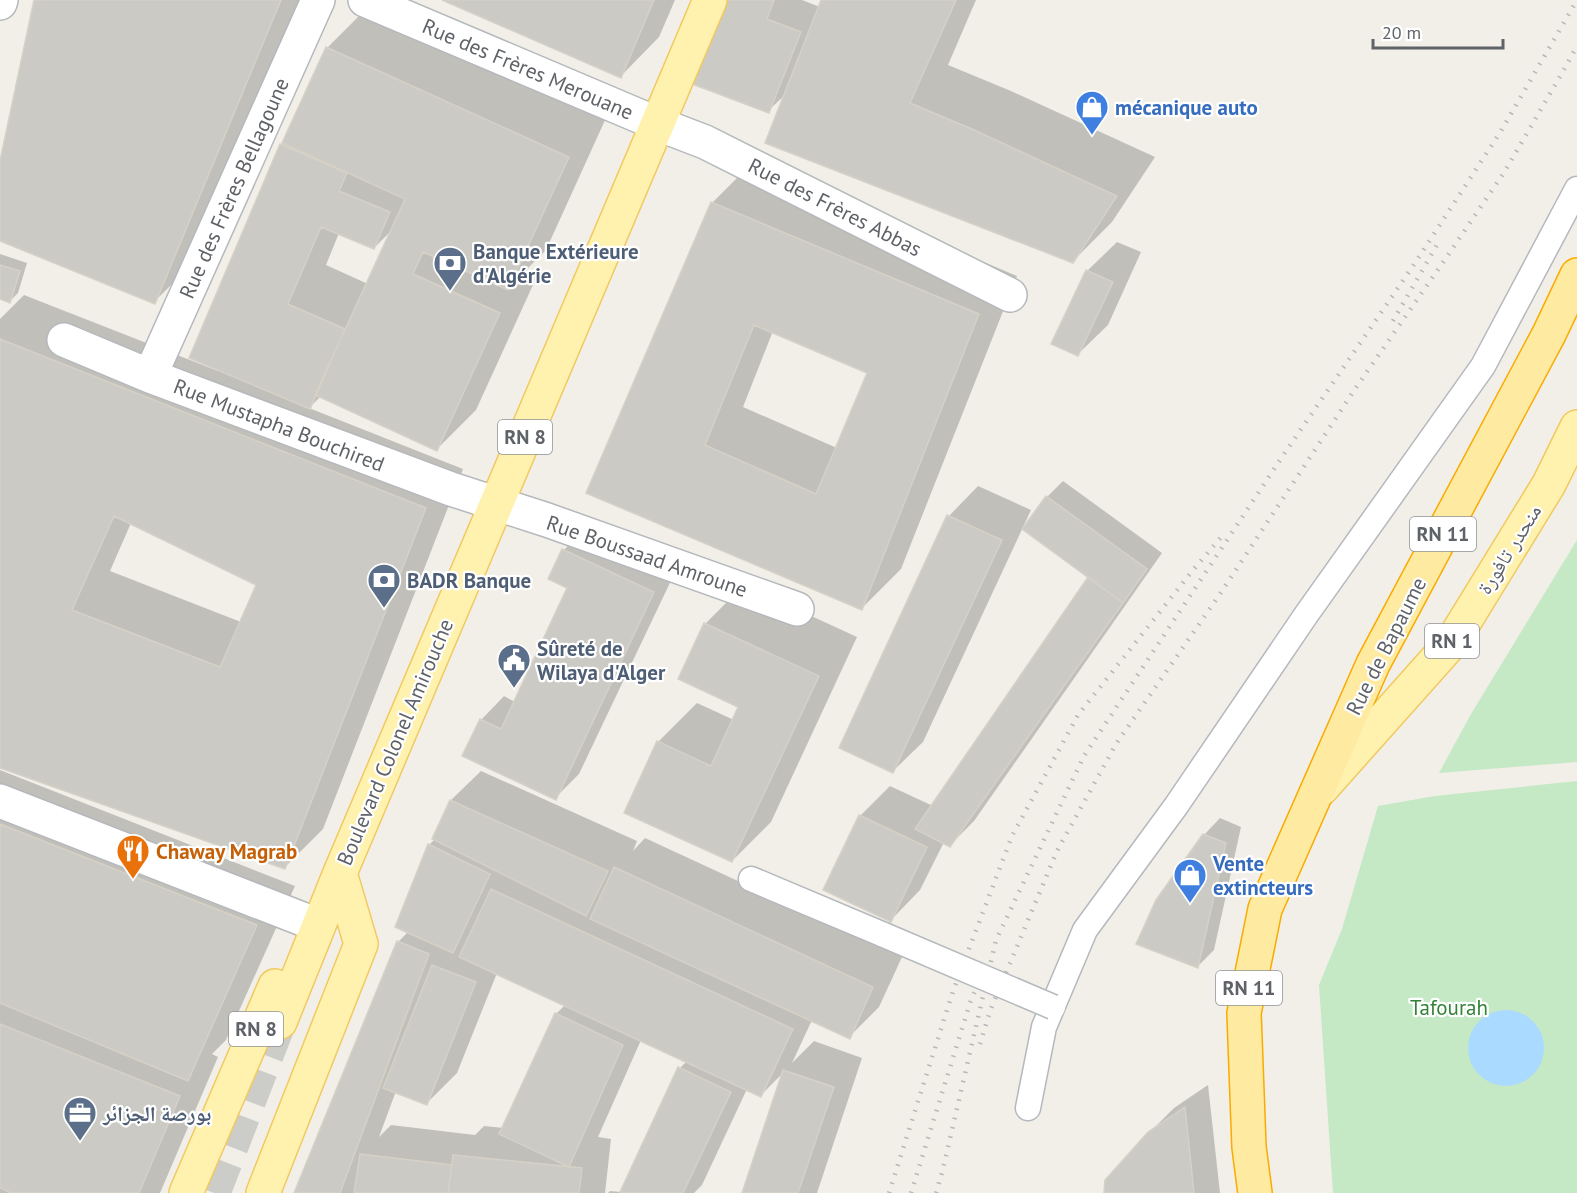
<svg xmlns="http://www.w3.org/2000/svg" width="1577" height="1193" viewBox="0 0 1577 1193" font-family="'PT Sans','Noto Naskh Arabic',sans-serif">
<rect width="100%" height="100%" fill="#f1efe8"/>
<path fill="#c5e8c5" d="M1577,540V762L1439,773L1471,714Z
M1577,781V1193H1333L1319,985L1342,929L1378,806L1435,796Z"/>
<path fill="#aadaff" d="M1468 1048a38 38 0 1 1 76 0a38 38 0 1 1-76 0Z"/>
<path fill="#0003" fill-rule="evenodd" d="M36,0H303L193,263L154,302L0,239V168Z
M445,0H675L659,37L621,76Z
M721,0H802L820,7L823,0H976L948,65L1011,91L1155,157L1112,222L1073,261L786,94L768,111Z
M366,9L606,118L546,250L527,269L538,274L476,410L437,449L321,396L309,408L463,469L323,829L284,868L0,766V319L24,295L218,371L282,145L327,48ZM393,229L368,284L326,265L339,233L374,248ZM131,523L258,584L241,622L110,571Z
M751,164L1017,276L901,569L862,608L588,493L712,203ZM773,331L869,372L837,448L743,407Z
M1117,242L1141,252L1108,325L1078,354L1087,271Z
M0,254L27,263L18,293L10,301L0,298Z
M1063,481L1162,553L974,821L950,845L944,842L920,890L891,920L860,816L890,786L933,806L1090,577L1047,497Z
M978,486L1031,510L923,742L893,771L949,516Z
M587,526L677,568L579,774L555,798L481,720L504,696L515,702L569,588L564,550Z
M744,585L857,637L771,822L732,861L626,812L658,742L697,703L734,720L740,707L705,624Z
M0,770L295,886L226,1040L212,1054L218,1057L160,1193H0Z
M481,771L637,841L633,851L645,838L902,957L879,1007L849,1037L812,1020L792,1063L814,1041L862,1058L817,1193H743L784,1072L761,1095L747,1089L702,1185L694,1193H608L610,1191L621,1192L680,1068L687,1061L641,1040L598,1137L611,1139L605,1193H295L398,942L409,931L429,845L435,839L451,800ZM497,973L565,1005L556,1014L504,1128L484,1126L475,1135L391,1125L379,1137L396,1091L427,1103L457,1073Z
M1220,818L1241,827L1214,950L1198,966L1204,835Z
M1208,1085L1220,1193H1106L1149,1133L1174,1108Z"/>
<path fill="#cccac5" stroke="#d6d1c6" stroke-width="1.5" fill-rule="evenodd" d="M34,0H281L155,304L0,241V161Z
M442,0H654L621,78Z
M719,0H774L767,19L801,32L769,113L687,82Z
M821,0H956L910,103L972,129L1117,196L1073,263L765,143Z
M326,47L569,157L508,290L423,252L413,274L500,313L437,451L315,395L405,199L282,143Z
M280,144L347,173L339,191L390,212L374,249L321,227L288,304L345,329L310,409L189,358Z
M711,202L979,314L862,610L586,493ZM754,325L867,373L816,494L705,445Z
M0,265L20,271L10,303L0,299Z
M1086,270L1113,282L1078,356L1051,344Z
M0,339L426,508L285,869L0,768ZM114,516L256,585L220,667L72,610Z
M1046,496L1147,569L1123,603L1022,529Z
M947,515L1002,540L893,773L839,748Z
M562,549L654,592L556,800L462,756L480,719L501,729L567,588L548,579Z
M1088,577L1123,603L950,847L915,829Z
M704,623L819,676L732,862L624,813L657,741L711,766L738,707L678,679Z
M450,800L608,871L586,916L432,839Z
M859,815L927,847L891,922L823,890Z
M0,824L257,925L188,1081L0,1003Z
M1203,834L1226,843L1198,968L1136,944L1156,900Z
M428,844L490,874L453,953L395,927Z
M614,867L873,987L850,1039L590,919Z
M491,889L793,1029L761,1097L459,957Z
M397,941L429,954L340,1193H294Z
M432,965L476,982L427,1105L383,1088Z
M555,1013L623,1045L569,1167L499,1134Z
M0,1024L180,1096L139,1193H11L0,1188Z
M678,1067L731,1092L683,1193H623L620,1192Z
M783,1070L834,1087L798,1193H742Z
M1185,1107L1194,1193H1104L1105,1180L1148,1132Z
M360,1154L452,1165L448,1193H354Z
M453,1155L582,1168L579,1193H448Z"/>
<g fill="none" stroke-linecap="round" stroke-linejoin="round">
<path stroke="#ccccc8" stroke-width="33" stroke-dasharray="33 16" stroke-linecap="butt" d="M214,1193L280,1022"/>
<g stroke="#b5b8bc" stroke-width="27">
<path id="service" d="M751,879L884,935
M1028,1108L1044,1027L1085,930L1176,806L1306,615L1483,366L1577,189"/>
</g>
<g stroke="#b5b8bc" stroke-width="36">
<path id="minor" d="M365,0L658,124L705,142L1010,295
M64,340L150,376L451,489L547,520L797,609
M150,376L318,0
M0,801L310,922"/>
</g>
<g stroke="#b5b8bc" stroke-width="36">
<path id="tertiary" d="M0,3L1,0"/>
</g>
<g stroke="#f2c960" stroke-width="36">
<path id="primary" d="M1321,789L1452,642L1549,484L1577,427
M280,1022L340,873L710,0
M186,1193L275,986
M263,1193L361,944L340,873"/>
</g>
<g stroke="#f9ab00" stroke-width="36">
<path id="trunk" d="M1255,1193L1249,1147L1244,1013L1265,909L1373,664L1549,334L1577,275"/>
</g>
<use href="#service" stroke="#fff" stroke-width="24"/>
<use href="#minor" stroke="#fff" stroke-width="33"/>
<use href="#tertiary" stroke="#fff" stroke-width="33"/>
<use href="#primary" stroke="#fff2af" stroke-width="33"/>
<use href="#trunk" stroke="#feeaa1" stroke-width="33"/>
<path stroke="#b6b7b8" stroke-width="4.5" stroke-dasharray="1.5 8" stroke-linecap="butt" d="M1393,321L1438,243
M980,1044L990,1011L1057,851L1116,744L1220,594L1355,389L1446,258L1505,171L1562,73L1577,46
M889,1193L953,991L1012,836L1078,715L1193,570L1223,535
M911,1193L970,1003L981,976
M936,1193L943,1169L996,940L1084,756L1282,457L1413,266L1501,131L1577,0"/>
<g stroke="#b5b8bc" stroke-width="27" stroke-linecap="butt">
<path id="service-bridge" d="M884,935L1053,1007"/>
</g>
<use href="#service-bridge" stroke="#fff" stroke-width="24"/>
</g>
<defs>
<g id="shop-pin" transform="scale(1.725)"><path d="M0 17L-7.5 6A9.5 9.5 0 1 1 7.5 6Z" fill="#3f7fe0" stroke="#fff"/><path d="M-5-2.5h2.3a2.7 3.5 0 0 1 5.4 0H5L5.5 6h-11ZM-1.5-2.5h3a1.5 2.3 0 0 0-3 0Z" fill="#fff"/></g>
<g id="bank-pin" transform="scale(1.725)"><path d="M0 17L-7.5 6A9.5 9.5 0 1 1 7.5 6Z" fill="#5c6f8a" stroke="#fff"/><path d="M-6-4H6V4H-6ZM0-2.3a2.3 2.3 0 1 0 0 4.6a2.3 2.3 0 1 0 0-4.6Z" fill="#fff"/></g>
<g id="civic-pin" transform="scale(1.725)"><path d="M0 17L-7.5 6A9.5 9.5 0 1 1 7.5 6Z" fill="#5c6f8a" stroke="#fff"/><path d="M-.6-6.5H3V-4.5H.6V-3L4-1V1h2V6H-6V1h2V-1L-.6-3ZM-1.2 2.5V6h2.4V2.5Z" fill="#fff"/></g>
<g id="restaurant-pin" transform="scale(1.725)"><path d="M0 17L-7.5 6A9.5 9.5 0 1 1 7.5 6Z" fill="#e8710a" stroke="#fff"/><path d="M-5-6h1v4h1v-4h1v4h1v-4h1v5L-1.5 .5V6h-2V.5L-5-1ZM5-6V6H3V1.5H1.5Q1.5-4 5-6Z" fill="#fff"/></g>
<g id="office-pin" transform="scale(1.725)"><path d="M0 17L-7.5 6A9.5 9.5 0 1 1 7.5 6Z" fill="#5c6f8a" stroke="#fff"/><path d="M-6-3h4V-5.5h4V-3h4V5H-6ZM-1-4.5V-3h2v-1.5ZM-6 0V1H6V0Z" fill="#fff"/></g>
</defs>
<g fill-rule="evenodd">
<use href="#shop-pin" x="1092" y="107"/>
<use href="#bank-pin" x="450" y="263"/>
<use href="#bank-pin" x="384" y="580"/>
<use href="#civic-pin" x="514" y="660"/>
<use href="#restaurant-pin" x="133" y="851"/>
<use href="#shop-pin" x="1190" y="875"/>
<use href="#office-pin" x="80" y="1113"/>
</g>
<g text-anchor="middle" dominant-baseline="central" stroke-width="4.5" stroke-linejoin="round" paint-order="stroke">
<g fill="#fff" stroke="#8f9295" stroke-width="1.5">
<rect x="498" y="420" width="54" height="34" rx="4.5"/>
<rect x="1410" y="517" width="66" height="34" rx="4.5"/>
<rect x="1425" y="624" width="54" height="34" rx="4.5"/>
<rect x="1216" y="971" width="66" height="34" rx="4.5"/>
<rect x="229" y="1012" width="54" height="34" rx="4.5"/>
</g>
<g font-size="20" font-weight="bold" fill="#5f6368">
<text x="525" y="437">RN 8</text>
<text x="1443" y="534">RN 11</text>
<text x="1452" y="641">RN 1</text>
<text x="1249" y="988">RN 11</text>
<text x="256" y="1029">RN 8</text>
</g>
<g font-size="21" fill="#5f6368" stroke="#fff">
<text transform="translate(528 69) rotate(23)">Rue des Frères Merouane</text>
<text transform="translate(234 188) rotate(-66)">Rue des Frères Bellagoune</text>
<text transform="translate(835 207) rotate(27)">Rue des Frères Abbas</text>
<text transform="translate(279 425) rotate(21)">Rue Mustapha Bouchired</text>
<text transform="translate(1509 549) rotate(-58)">منحدر تافورة</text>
<text transform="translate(647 556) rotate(19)">Rue Boussaad Amroune</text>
<text transform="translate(1386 646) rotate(-63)">Rue de Bapaume</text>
<text transform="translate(395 742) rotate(-67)">Boulevard Colonel Amirouche</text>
</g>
<g font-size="21" font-weight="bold" fill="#366cbe" stroke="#fff" text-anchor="start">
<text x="1115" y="107">mécanique auto</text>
<text x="1213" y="863">Vente<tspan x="1213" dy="24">extincteurs</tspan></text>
</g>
<g font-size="21" font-weight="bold" fill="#4e5e75" stroke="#fff" text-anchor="start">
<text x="473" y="251">Banque Extérieure<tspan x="473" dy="24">d'Algérie</tspan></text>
<text x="407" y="580">BADR Banque</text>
<text x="537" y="648">Sûreté de<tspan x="537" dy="24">Wilaya d'Alger</tspan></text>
<text x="103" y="1113">بورصة الجزائر</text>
</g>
<g font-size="21" font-weight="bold" fill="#c56008" stroke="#fff" text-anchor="start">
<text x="156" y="851">Chaway Magrab</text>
</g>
<g font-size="21" fill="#348238" stroke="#fff">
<text x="1449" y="1007">Tafourah</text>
</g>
</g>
<path d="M1373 39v9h130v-9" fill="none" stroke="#5f6368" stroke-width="3"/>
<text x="1382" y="39" font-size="18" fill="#5f6368" stroke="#ffffff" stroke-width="4.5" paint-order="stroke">20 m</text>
</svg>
